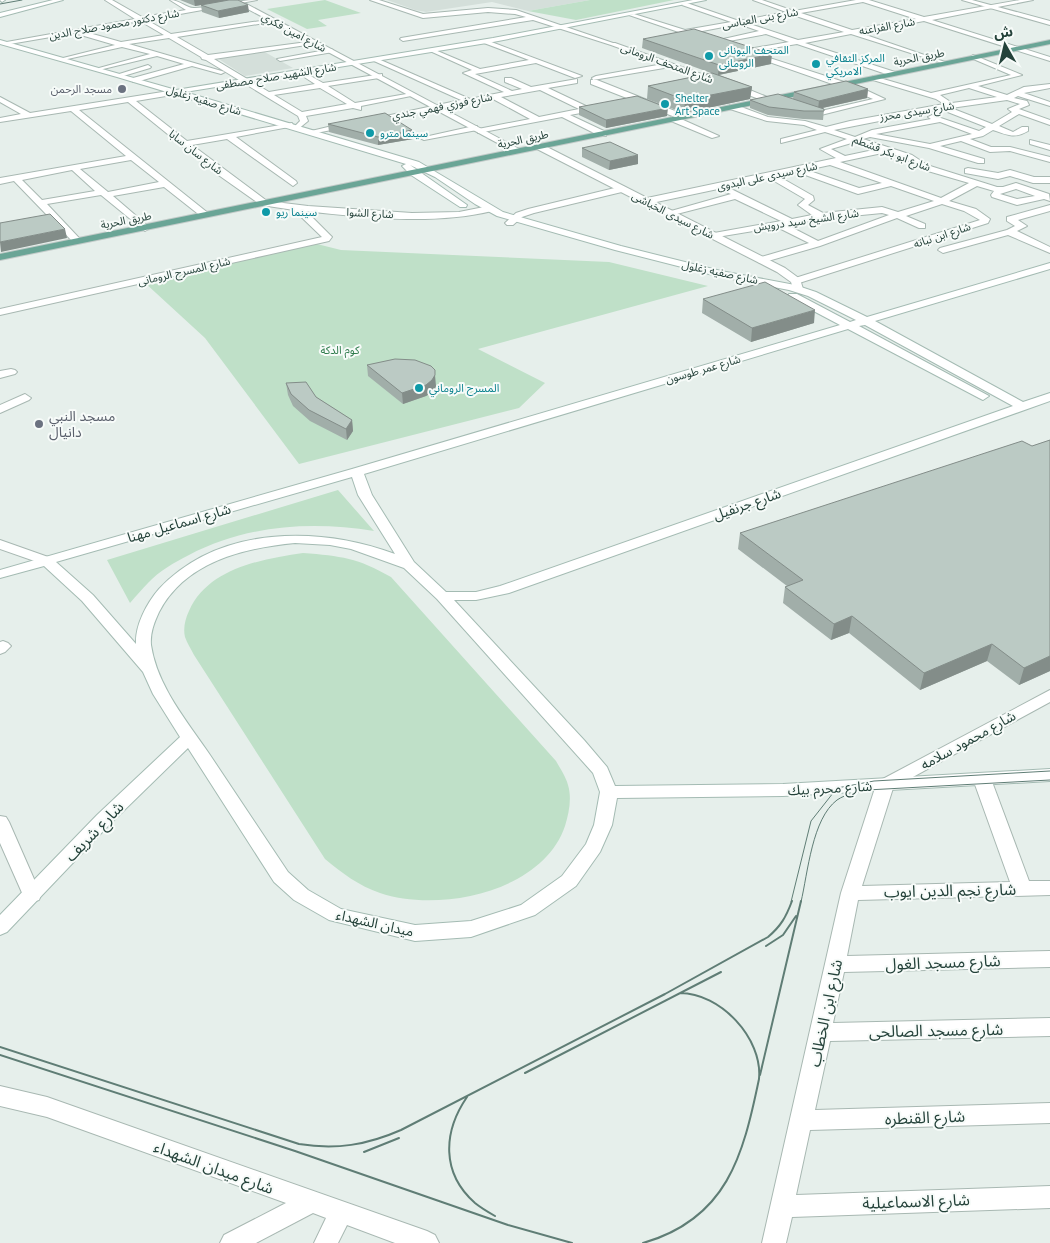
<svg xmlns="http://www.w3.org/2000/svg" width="1050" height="1243" viewBox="0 0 1050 1243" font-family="'PT Sans','Noto Sans Arabic',sans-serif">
<rect width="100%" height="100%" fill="#e6efeb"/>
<path fill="#d4dfda" d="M387,0H590L528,11L492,2L426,12L415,10Z
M263,51L293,68L245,76L217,58Z"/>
<path fill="#bfe0c8" d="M325,0L361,13L318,20L327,26L307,29L267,9Z
M590,0H674L576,20L528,11Z
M313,243L341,250L609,262L708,286L478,349L545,383L519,408L299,464L205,338L144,282Z
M338,490L374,531C311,521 246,525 189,555C175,562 159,571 148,583C142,589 136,596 130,603L107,560Z
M303,553C341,556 358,558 391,577L556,761C560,768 566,777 568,785C572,798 569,813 565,826C543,892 439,913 380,893C359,886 342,873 325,859L194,655C191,649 187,643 185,637C183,629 185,619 189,611C208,568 262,559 303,553Z"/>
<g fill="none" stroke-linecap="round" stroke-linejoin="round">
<g stroke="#a8b8b2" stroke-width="2">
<path id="pedestrian" d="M611,43H615L718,80L711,82L670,67L593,80L592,78L596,76L663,64L611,45Z
M11,369L15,370L17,372L15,374L0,378V371Z
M25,394L31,398L29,400L0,413V405Z
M0,540L51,558L53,561L51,564L46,565L0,549Z"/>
</g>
<g stroke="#a8b8b2" stroke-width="2">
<path id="minor" d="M105,0H112L142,17L186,10L170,0C180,0 187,9 195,8C216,7 236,0 257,0L147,20L171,34L274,19L277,21L177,37L208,55L315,41V43L313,44L214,59L269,92L315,84L298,73L296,72L300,70L323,83L382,74V78H379L328,86L355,103L412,93L416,95L361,106V110L353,108L306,116L308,121L297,130L293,128L300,121L298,116L206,60L202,59L201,57L169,38L129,44L225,72L221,74L192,66L136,82H133V78L184,64L157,56L99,70V68L150,54L122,47L63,60V58L115,45L74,33L4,45L1,43L135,19ZM140,21L164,35L121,42L82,31ZM320,88L347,104L302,112L274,95Z
M370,0H379L423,14L488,8L516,10L616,44L611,45L533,20L403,41L400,39L401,38L526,17L515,14L488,12L423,18Z
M753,0H762L794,11L856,0H869L924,17L1020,0H1033L932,20L1050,57V61L924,21L860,33L945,62V64L851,34L805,43L895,72L896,74L892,76L797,44L741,53L740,52L743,50L789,42L766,34L713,44L710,42L759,31L739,24L692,33L701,36V38L699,39L629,15L634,14L685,30L731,22L682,5L684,2L739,21L786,12ZM863,2L916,19L852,30L801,13ZM793,15L844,32L798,40L747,23Z
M486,40L582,76L575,78L536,63L475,74L512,91L522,89L505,82V78H511L531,87L577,79V83L548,88L588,107L602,105V109L570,115L606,132V136H600L562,117L478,133V129L530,119L493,99L371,122L367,120L461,100L374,61L373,60L376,58L470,99L504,92L463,73L472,70L430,51L435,50L480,69L529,60L484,43V41ZM540,90L579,109L539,117L501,97Z
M331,49L333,50V52L280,61L277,59Z
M754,53L844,82L845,84L838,86L752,56L751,55Z
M973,55L1022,75L978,86L1007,95L1024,87L1050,84V88L1024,93L1050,102V106L1018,96L1014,98L1027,101L1029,105L1019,109L1050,120V125L1019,114L999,126L1013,132L1022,127H1028V131C1015,139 1007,135 993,130L983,136L970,139L991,147H1010L1050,157V162L1010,151L990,152L961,141L940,146L984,159V163H978L929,148L870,137L863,139L912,155L927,165L997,187H1003L1016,183L1049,194L1050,201L1044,199L1017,205L992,197L991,195L994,191L977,186L949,201L976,209L990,219L988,223L796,284L792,283V279L980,220L964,211L942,204L906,216L925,224V228H919L897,218L820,246L761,263L758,262V258L809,243L777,227L711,238L709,236L714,233L781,221L735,199L669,216L664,213L731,194L718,189L647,204L643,201L647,198L836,158L820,149L847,139L825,132L781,143V139L817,130L804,125L767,121L730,109V105H736L768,117L805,121L826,127L850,121L944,104L936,99L873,80V76L931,93L1011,75L971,58L970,57ZM969,88L997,97L952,103L940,95ZM1007,100L1020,104L1008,109L1012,112L992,124L951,108ZM940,109L986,127L979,131L932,115L928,117L931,119L872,130L855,137L834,130ZM940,122L972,134L930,144L876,134ZM855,142L878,149L845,156L831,149ZM887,152L906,159L921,169L969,183L941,198L840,162ZM830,165L882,183L859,188L807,170ZM797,172L858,194L891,186L934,201L898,212L882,207L823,213L808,205L814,200L813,196L778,176ZM769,178L805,199L798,205L812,215L792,219L727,187ZM1016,189L1035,196L1017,199L1000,194ZM882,213L889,215L818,241L787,225L821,219Z
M148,65L151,67L150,68L120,77L116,75Z
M591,80H597L685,115V119H681L719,136L712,138L671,121V117H675L591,84Z
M729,84H735L772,99L765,101L729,88Z
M847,84H853L885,99L821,115L800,109L804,107L821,111L873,99L847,88Z
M175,90H178V94L136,101L187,141L292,123L293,125L289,127L236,137L296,181L297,183L293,186L227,139L192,145L267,201L308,206L412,213L459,212L489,206L494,209L492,211C435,225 364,218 306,211L332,237L329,241L0,315V309L322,237L294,210L261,205L217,174L128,102L79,110L208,213V217H202L164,187L113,196L148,226L150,228L145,231L101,195L47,204L80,239V243H74L14,181L0,184V178L126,156L71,111L0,122V118L21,114L0,102V97L30,113ZM131,160L159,182L108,192L80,169ZM72,170L95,191L42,200L22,180Z
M349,122H352V126L311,134L307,132Z
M474,126H477V130L424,140L420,138Z
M1030,140L1050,145V150L1030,144Z
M968,168L998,173L1010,170L1034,177H1050V183H1033L1010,176L998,179L965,173V169Z
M623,186L627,189L626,191L534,213L522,217L513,225H507L505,223L516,213L528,209Z
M1050,205V211L1018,220L1027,226L1017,231L1050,247V253L1008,235L943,253L938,250L940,248L1007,230L1015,226L1007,221V217Z
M3,641L8,643L11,646L5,652L0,654V642Z
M982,773L988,775L991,779L1029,881H1050V895L858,900L847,956L1050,951V967L844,972L833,1023L1050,1018V1036L830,1041L815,1110L1050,1103V1123L810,1130L796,1195L1050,1186V1208L792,1217L786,1243H762L841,893L876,785L879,781L885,779L891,781L894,785L862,886L1010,882L973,779L976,775Z
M0,816L6,817L9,822L41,895L39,900L32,902L25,900L23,895L0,843Z
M0,1086L47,1097L427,1231L435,1235L439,1243H395L347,1225L338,1243H314L326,1218L313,1213L256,1243H220L224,1235L286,1203L47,1117L0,1106Z"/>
</g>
<g stroke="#a8b8b2" stroke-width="2">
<path id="tertiary" d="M231,0H239L523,151L516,153Z
M962,0H972L1050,21V25Z
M537,145H543L785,268L800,279L803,289L798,292L794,291L791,282L777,272L537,149Z
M1050,690V702L891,789L885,791L879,789L876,785L879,781Z"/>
</g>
<g stroke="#a4bbb3" stroke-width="2">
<path id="secondary" d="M0,0H5L2,2Z
M53,0H63L0,17V13Z
M693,0H706L493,42L185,92L419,162L503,212L621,246L721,271L795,285L816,292L867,317L1050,263V269L875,321L1023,402L1050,393V401L509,593L476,600H454L584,740L607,767L615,786L783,784L1050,769V781L783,796L617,798L612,825L600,852L576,886L535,915L471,937L415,941L329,920L294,900L274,882L188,748L109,825L7,932L0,935V915L97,815L180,737L153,694L143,672L82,601L44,566L0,578V570L352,469L840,325L789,298L788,296L789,294H797L850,322L856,320L808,296L789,290L717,276L615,250L497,216L475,204L435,177L410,165L467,205L466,207H460L411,175L402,166L406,164L117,77L0,44V40L176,90L493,38ZM865,325L1013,406L500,586L476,592H446L414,562L372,495L364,474L848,329L979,398L983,400L989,396L859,326ZM352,477L358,495L395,554C319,526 219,525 159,589C147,603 135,625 136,644L93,595L56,562ZM295,543L330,545L351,549L404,568L437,599L593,773L600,792L594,825L586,844L562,876L521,905L471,921L415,925L341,909L308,890L288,872C262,833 236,794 210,755C187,721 157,686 151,645C150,633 154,623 159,612C185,562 243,548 295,543Z"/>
</g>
<g stroke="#c2cac8" stroke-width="2">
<path id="primary" d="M1050,40V44L0,260V254Z"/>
</g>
<use href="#pedestrian" fill="#fff" fill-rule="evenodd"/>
<use href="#minor" fill="#fff" fill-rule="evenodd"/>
<use href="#tertiary" fill="#fff" fill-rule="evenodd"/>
<use href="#secondary" fill="#fff" fill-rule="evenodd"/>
<use href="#primary" fill="#6aa596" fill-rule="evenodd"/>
<path stroke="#5f7d75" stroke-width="1" d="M0,4L22,0
M791,902L811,821L837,788L874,781L1050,771
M801,902C808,872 812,819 837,800C846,794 857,792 867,790L1050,780"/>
<path stroke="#5f7d75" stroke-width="2" d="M766,946L783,935L796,916
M0,1047L299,1144C336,1150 367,1145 401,1130L665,994L768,937C781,926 786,917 792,901
M0,1055L295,1151L508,1225L572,1243
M525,1073L721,972
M760,1075L801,901
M467,1097C443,1132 441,1173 475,1203C481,1208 488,1212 495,1216
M364,1152L399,1138
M643,1243C727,1219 743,1156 759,1079C763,1038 720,993 680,993"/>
</g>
<path fill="#a1aea9" d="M180,0H238L249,12L219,18L202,12L201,5L195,6Z
M643,39L771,64L719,75L752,87L750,99L684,113L647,99L648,86L711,73L642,48Z
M868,89L867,98L822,108L824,109L823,120L803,119L768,115L750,108V100L793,99L794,92Z
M579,107L667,116L606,128L579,115Z
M328,124L413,139L378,145L329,132Z
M582,148L638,164L609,170L582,157Z
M703,299L814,323L751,342L702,313Z
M367,365L436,386L433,392L426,396L403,404L368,376Z
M286,383L316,397L352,420L353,431L347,440L310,421L293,406L288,395Z
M1050,440V671L1019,685L987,661L920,690L849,633L831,640L783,603L785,587L787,586L738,549L740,533L1032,446Z"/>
<path fill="#838d89" d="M194,0H227V1L195,6Z
M248,5L249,12L219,18L218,11Z
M772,54L771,64L718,75L719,65Z
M752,87L750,99L684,113L685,100Z
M868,89L867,98L818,109L819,101Z
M668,108L667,116L606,128V120Z
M412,130L413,139L378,145V137Z
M638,155V164L609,170L610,161Z
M65,229L67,238L1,252L0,242Z
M815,310L814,323L751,342L752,328Z
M435,375L436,386L433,392L426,396L403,404L402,393Z
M352,420L353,431L347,440L346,429Z
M852,616L849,633L831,640L834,624Z
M992,644L987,661L920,690L924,673Z
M1050,656V671L1019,685L1024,668Z"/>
<path fill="#bbcac4" stroke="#838d89" d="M229,0H238L248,5L218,11L201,5Z
M694,29L772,54L719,65L643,39Z
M712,73L752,87L685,100L648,86Z
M846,81L868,89L819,101L794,92Z
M778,94L824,109V111H804L769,107L750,100Z
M637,96L668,108L606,120L579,107Z
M385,113L412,130L378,137L328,124Z
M610,142L638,155L610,161L582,148Z
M50,214L65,229L0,242V223Z
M765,282L815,310L752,328L703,299Z
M395,359L415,360L431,366L435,370V375L432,380L426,385L402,393L367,365Z
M306,382L316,397L352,420L346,429L309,410L291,394L286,383Z
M1050,440V656L1024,668L992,644L924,673L852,616L834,624L785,587L803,580L740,533L1022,441L1032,446Z"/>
<g fill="#0f9aa8" stroke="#f7fbf9" stroke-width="2">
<circle cx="709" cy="56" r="5"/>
<circle cx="816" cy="64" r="5"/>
<circle cx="665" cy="104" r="5"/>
<circle cx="370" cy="133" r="5"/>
<circle cx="266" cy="212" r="5"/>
<circle cx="419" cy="388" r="5"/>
</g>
<g fill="#6b7280" stroke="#f7fbf9" stroke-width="2">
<circle cx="122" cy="89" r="5"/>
<circle cx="39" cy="424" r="5"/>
</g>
<g text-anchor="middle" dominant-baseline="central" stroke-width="4" stroke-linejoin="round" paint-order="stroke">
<g font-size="11" fill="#24423a" stroke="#f7fbf9">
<text transform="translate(760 18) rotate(-10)">شارع بنى العباسى</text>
<text transform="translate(114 24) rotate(-10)">شارع دكتور محمود صلاح الدين</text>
<text transform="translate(887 26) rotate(-10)">شارع الفراعنه</text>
<text transform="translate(294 32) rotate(28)">شارع امين فكري</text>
<text transform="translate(919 57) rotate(-11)">طريق الحرية</text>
<text transform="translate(667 63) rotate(20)">شارع المتحف الرومانى</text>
<text transform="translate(276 76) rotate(-9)">شارع الشهيد صلاح مصطفى</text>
<text transform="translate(204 100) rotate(17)">شارع صفيه زغلول</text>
<text transform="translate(442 106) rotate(-11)">شارع فوزي فهمي جندي</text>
<text transform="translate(917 111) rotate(-9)">شارع سيدى محرز</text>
<text transform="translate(523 139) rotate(-12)">طريق الحرية</text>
<text transform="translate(196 152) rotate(38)">شارع سان سابا</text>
<text transform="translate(892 153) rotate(21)">شارع ابو بكر قشطم</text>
<text transform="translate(767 176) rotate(-12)">شارع سيدى على البدوى</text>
<text transform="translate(370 213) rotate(3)">شارع الشوا</text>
<text transform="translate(673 215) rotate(27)">شارع سيدى الخباشى</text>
<text transform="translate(126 220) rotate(-11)">طريق الحرية</text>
<text transform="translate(806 220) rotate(-8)">شارع الشيخ سيد درويش</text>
<text transform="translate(942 235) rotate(-18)">شارع ابن نباته</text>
<text transform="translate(184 271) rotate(-13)">شارع المسرح الرومانى</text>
<text transform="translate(720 272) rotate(12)">شارع صفيه زغلول</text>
<text transform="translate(703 369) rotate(-16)">شارع عمر طوسون</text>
</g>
<g font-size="11" fill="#0d838f" stroke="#f7fbf9" text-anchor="start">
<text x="719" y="50">المتحف اليونانى<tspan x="719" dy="13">الرومانى</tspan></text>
<text x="826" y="58">المركز الثقافي<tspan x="826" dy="13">الامريكي</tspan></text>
<text x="675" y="98">Shelter<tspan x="675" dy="13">Art Space</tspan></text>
<text x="380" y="133">سينما مترو</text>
<text x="276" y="212">سينما ريو</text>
<text x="429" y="388">المسرح الروماني</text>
</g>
<g font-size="11" fill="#5b616d" stroke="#f7fbf9" text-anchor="end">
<text x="112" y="89">مسجد الرحمن</text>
</g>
<g font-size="11" fill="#2d7a4b" stroke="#f7fbf9">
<text x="340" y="350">كوم الدكة</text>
</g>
<g font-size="14" fill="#5b616d" stroke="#f7fbf9" text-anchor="start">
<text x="49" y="416">مسجد النبي<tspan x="49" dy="16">دانيال</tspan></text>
</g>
<g font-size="14" fill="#24423a" stroke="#f7fbf9">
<text transform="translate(747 504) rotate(-19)">شارع جرنفيل</text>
<text transform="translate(179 523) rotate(-16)">شارع اسماعيل مهنا</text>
<text transform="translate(968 740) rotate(-29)">شارع محمود سلامه</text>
<text transform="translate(830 788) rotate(-3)">شارع محرم بيك</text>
<text transform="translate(375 923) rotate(13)">ميدان الشهداء</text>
</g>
<g font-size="16" fill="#24423a" stroke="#f7fbf9">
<text transform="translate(94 831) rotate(-46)">شارع شريف</text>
<text transform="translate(950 890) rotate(-1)">شارع نجم الدين ايوب</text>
<text transform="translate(943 962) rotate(-2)">شارع مسجد الغول</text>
<text transform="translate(825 1013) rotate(-78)">شارع ابن الخطاب</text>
<text transform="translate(936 1030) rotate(-1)">شارع مسجد الصالحى</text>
<text transform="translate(925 1117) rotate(-2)">شارع القنطره</text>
<text transform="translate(214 1167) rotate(20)">شارع ميدان الشهداء</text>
<text transform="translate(916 1201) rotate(-2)">شارع الاسماعيلية</text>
</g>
</g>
<g transform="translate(1005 45) rotate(352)" stroke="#f7fbf9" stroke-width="4" paint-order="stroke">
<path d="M0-4L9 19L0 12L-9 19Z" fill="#24423a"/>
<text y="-8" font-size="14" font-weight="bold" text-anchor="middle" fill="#24423a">ش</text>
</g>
</svg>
